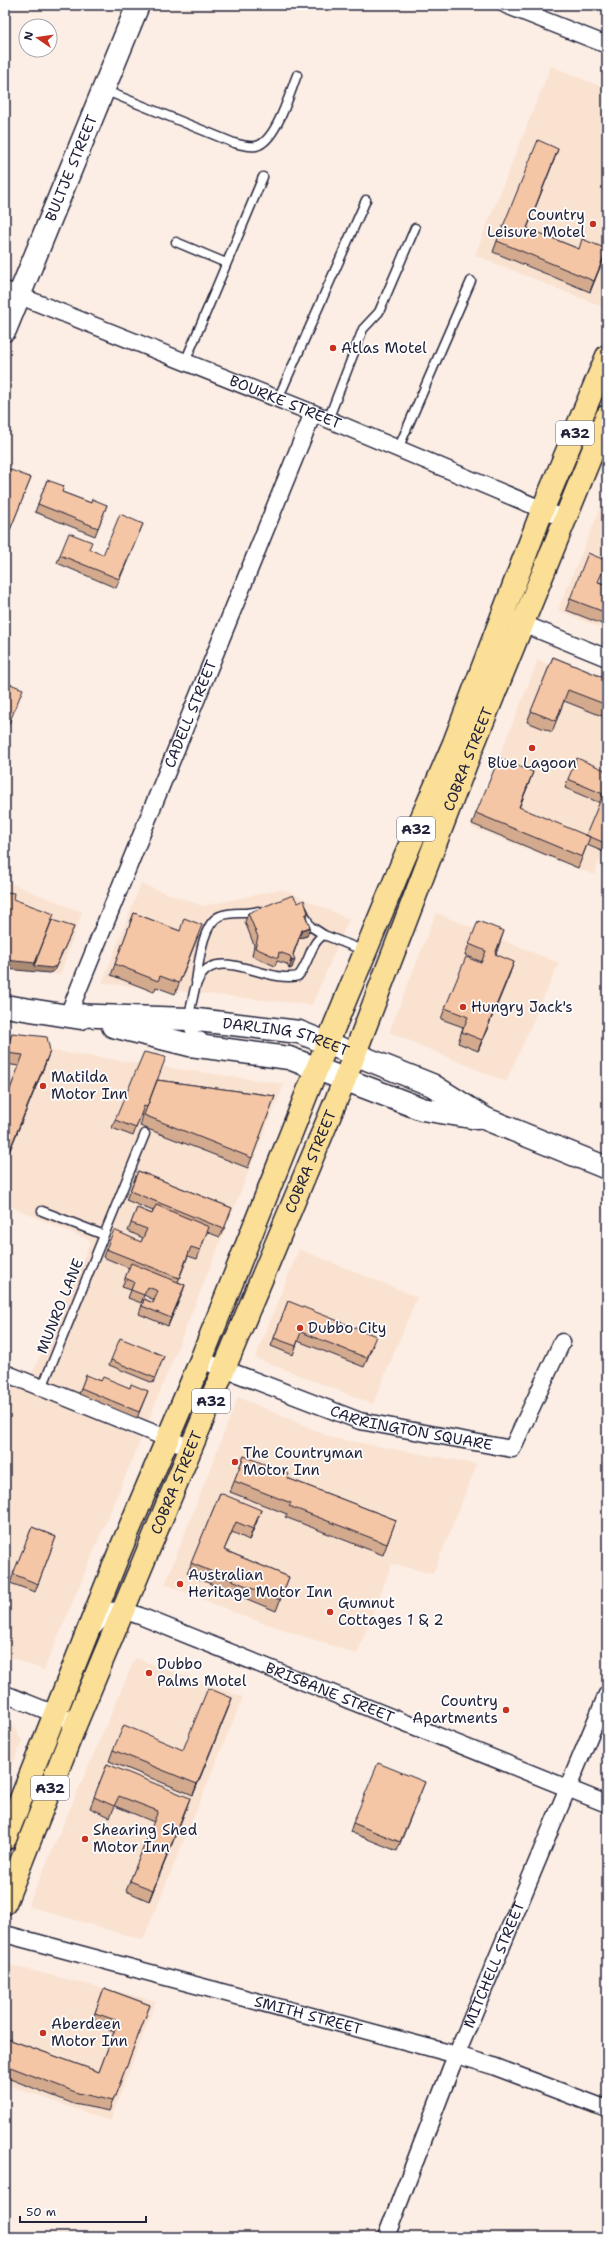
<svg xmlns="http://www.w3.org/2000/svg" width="612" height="2242" viewBox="0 0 612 2242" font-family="'Shantell Sans',sans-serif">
<rect width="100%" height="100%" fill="#fceee4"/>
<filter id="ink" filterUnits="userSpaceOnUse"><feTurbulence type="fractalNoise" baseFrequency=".025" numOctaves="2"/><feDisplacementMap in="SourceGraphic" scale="8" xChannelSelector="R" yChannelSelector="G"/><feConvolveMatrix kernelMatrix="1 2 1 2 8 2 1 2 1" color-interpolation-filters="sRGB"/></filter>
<g filter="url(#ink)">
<path fill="#fae2d1" d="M551,66L607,89V297L603,307L475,255Z
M607,492V631L558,610Z
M538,660L607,687V843L594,875L471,827Z
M5,881L82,912L60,975L5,967Z
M141,884L203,906L282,889L349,919L312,1005L102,983Z
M436,913L559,963L506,1082L389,1032Z
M5,1044L284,1084L147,1424L32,1374L91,1241L5,1204Z
M299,1249L417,1297L373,1404L255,1358Z
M13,1383L141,1439L44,1670L5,1656V1490L11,1475L5,1471V1402Z
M238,1397L333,1438L477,1464L433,1574L392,1564L357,1654L246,1617L165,1584Z
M135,1658L243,1697L143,1940L28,1906Z
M5,1720L11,1723L22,1741L5,1781Z
M5,1964L156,2001L110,2121L5,2084Z"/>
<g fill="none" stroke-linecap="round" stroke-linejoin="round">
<g stroke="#22223b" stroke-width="11">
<path id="lane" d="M104,90L234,143C241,145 249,147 256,146C276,142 290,92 297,75
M176,242L226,263
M185,362L263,177
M278,399L366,200
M328,420L363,329L379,312L415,228
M398,449L471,281
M302,909L310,926L324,935
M196,981C199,964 202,923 220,916C232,911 246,915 258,911
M202,1037L191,1033C185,1023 191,1008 193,997C204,933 262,985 298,976C309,965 310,942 324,935L365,951
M42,1211L104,1235
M42,1388L145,1134"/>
</g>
<g stroke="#22223b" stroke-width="19">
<g id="street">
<path d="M506,5L607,45"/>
<path id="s1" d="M5,290L313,413L565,519"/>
<path d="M514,620L607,658"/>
<path id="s2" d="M68,1015L313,413"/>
<path id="s3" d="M201,1360L360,1421L512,1449L562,1342"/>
<path d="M5,1373L191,1448"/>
<path id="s4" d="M94,1627L108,1611L123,1610L140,1616L607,1804"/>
<path d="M5,1694L65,1718"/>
<path id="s5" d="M5,1934L457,2055L493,2066L607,2109"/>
<path id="s6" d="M386,2237L451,2068L607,1694"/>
</g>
</g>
<g stroke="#22223b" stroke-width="25">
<g id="secondary">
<path id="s7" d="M5,330L138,5"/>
<path d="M5,1006L81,1018"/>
<path id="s8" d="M68,1015L189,1019L299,1032L432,1085L486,1119L607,1168"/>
<path d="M113,1026L190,1045L289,1058L422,1109L477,1118"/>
</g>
</g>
<g stroke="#22223b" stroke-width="25">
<g id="highway">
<path d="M5,1839L119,1553L201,1360L317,1068L403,861L454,743L542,511L607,356"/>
<path id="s9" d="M5,1903L76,1723L345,1079L470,753L607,416"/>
</g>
</g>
<use href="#lane" stroke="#fff" stroke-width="8"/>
<use href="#street" stroke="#fff" stroke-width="16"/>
<use href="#secondary" stroke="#fff" stroke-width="22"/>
<use href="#highway" stroke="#fbdf96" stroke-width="22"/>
</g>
<path fill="#d3aa8e" stroke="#22223b" d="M554,160L527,228L579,249L607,250L590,292L493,252L497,241Z
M5,471L31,478L5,542Z
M47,480L62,492L91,503L107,505L95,536L35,512Z
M143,524L116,588L57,563L60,555L89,549L103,555Z
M599,582L607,585V626L566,610L570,599Z
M553,657L607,679V718L564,701L552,732L527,722Z
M607,771V845L604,852L587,845L578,868L472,824L476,813L529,783L519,808L586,836L600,803L565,788L568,779Z
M298,903L308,913L306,919L307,936L299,938L293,955L292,968L289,969L287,964L277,961L275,966L252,956L254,945L245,922L248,913Z
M134,913L180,931L198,936L175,994L156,987L154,992L111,975Z
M504,931L496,954L510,973L478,1051L458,1043L463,1027L441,1019L445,1008L482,962L465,955L469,944Z
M12,1033L46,1062L5,1162V1103L19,1066L5,1064V1053Z
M157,1080L275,1096L248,1168L140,1126L143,1115H141L133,1136L112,1128L115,1120Z
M138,1171L232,1208L220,1237L207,1232L197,1259L188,1256L178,1282L185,1285L168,1326L139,1314L144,1299L153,1303L154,1300L144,1295L141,1303L128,1298L131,1290L122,1287L129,1268L103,1257L106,1249L141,1242L143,1238L128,1231L137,1208L152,1214L153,1211L126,1200Z
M288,1301L373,1345L364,1367L298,1341L293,1355L271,1346Z
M164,1356L153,1383L109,1365L111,1360Z
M86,1375L101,1381L130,1388L148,1391L137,1418L79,1394Z
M244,1456L287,1478L396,1520L383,1555L285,1517L287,1514L230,1492Z
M220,1493L257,1521L249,1540L232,1532L224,1550L289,1577L276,1611L187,1574Z
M32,1527L56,1537L35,1592L10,1583Z
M232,1698L193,1795L109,1761L113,1750H183Z
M107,1764L186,1809L149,1901L126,1891L154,1822L115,1806L110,1817L90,1808Z
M425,1782L397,1851L350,1832L353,1823Z
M104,1988L150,2005L109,2111L74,2104L5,2077V2038L99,2072L114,2032L91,2024Z"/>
<path fill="#ac8b74" stroke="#22223b" d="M558,149L554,160L523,239L527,228Z
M607,250L603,260L590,292L594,281Z
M533,772L529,783L515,818L519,807Z
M308,913L305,922V915Z
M51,923L74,927L54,971L49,973L5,969V960Z
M310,927L307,936L299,938L290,963L302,930Z
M295,960L292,968L289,969L292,961Z
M514,962L510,973L478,1051L482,1040Z
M50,1051L46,1062L5,1162V1161Z
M185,1285L182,1294L168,1326L171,1318Z
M261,1510L257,1521L249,1540L253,1529Z
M232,1698L228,1709L193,1795L197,1784Z
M190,1798L186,1809L149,1901L153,1890Z"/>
<path fill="#f5c6a5" stroke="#22223b" d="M538,140L558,149L527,228L579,249L582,239L607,249L594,281L497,241Z
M6,468L31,478L8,535L5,534V471Z
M47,480L64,486L62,492L91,503L92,499L107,505L98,528L38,504Z
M120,514L143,524L119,579L60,555L69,533L92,542L89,549L103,555Z
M588,553L607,561L598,582L607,585V613L570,599Z
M553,657L607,679V705L568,690L556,721L531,711Z
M5,682L23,689L6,731H5Z
M499,758L533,772L519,807L590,837L582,857L476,813Z
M577,758L607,771V844L586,835L603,794L568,779Z
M5,892L14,893L13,899L54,914L35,963L5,960Z
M293,895L298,903L304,900L308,913L305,915L310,927L302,930L293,954L295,960L292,961L290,956L279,952L278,958L255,948L258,937L248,913Z
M134,913L180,931L184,918L202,925L179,983L160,976L158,981L115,964Z
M52,920L74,927L56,966L51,968L34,966Z
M478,921L504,931L495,954L514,962L482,1040L462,1032L468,1017L445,1008L466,957L481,963L486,951L469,944Z
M12,1033L47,1037L50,1051L5,1161V1103L23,1055L6,1053Z
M144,1052L166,1057L147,1107L144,1106L136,1128L115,1120Z
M157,1080L275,1096L252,1158L144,1115Z
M138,1171L232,1208L224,1229L130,1191Z
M156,1205L209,1227L200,1250L191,1247L179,1278L106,1249L114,1230L141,1242L147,1229L131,1223L137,1208L152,1214Z
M131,1263L185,1285L171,1318L142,1306L144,1299L153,1303L158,1291L148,1287L144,1295L131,1290L134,1282L125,1278Z
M288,1301L376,1336L367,1358L301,1332L296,1346L274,1338Z
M120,1338L164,1356L155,1378L111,1360Z
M86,1375L101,1381L103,1377L130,1388L131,1384L148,1391L139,1412L81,1388Z
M244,1456L289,1474L287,1478L396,1520L387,1544L289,1506L291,1503L234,1481Z
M220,1493L261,1510L253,1529L236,1522L224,1550L289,1577L280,1600L191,1563Z
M32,1527L56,1537L38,1584L13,1574Z
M208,1688L232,1698L197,1784L113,1750L124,1725L183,1750Z
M378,1763L425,1782L400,1842L353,1823Z
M107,1764L190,1798L153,1890L130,1881L158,1811L119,1796L114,1806L94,1797Z
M104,1988L150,2005L113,2101L78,2093L5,2065V2038L99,2072L118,2021L95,2013Z"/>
</g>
<g fill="#c8321e" stroke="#fff" stroke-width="1.5">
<circle cx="593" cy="224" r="4"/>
<circle cx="333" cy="348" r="4"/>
<circle cx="532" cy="748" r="4"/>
<circle cx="463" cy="1007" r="4"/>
<circle cx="43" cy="1086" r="4"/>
<circle cx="300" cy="1328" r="4"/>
<circle cx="235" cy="1462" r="4"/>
<circle cx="180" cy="1584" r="4"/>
<circle cx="330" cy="1612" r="4"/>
<circle cx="149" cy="1673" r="4"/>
<circle cx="506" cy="1710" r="4"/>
<circle cx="85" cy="1839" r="4"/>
<circle cx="43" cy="2033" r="4"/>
</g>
<g text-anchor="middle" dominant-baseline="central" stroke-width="3.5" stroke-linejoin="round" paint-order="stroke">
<g fill="#fff" stroke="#646476" stroke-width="1">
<rect x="556" y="421" width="38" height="24" rx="3"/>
<rect x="397" y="817" width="38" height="24" rx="3"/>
<rect x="192" y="1389" width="38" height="24" rx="3"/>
<rect x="31" y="1776" width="38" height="24" rx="3"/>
</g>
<g font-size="14" font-weight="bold" fill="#22223b">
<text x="575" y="433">A32</text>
<text x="416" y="829">A32</text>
<text x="211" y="1401">A32</text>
<text x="50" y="1788">A32</text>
</g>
<g font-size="15" fill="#22223b" stroke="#fff">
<text stroke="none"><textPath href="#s7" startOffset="175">BULTJE STREET</textPath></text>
<text stroke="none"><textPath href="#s1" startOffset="302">BOURKE STREET</textPath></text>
<text stroke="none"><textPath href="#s2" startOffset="325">CADELL STREET</textPath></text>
<text stroke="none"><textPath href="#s9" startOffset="1234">COBRA STREET</textPath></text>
<text stroke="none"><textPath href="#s8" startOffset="220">DARLING STREET</textPath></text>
<text stroke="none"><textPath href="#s9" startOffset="802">COBRA STREET</textPath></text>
<text transform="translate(60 1306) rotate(-68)">MUNRO LANE</text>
<text stroke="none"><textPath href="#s3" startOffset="222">CARRINGTON SQUARE</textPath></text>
<text stroke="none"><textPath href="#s9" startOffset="454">COBRA STREET</textPath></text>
<text stroke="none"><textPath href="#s4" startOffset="259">BRISBANE STREET</textPath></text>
<text stroke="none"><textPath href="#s6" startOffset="293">MITCHELL STREET</textPath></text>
<text stroke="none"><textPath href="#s5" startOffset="314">SMITH STREET</textPath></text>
</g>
<g font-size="15" fill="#22223b" stroke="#fff" text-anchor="start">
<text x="585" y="215" text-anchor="end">Country<tspan x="585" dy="17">Leisure Motel</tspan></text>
<text x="341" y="348">Atlas Motel</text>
<text x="532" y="763" text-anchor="middle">Blue Lagoon</text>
<text x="471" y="1007">Hungry Jack's</text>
<text x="51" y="1077">Matilda<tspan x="51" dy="17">Motor Inn</tspan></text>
<text x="308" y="1328">Dubbo City</text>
<text x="243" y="1453">The Countryman<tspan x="243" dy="17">Motor Inn</tspan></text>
<text x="188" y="1575">Australian<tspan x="188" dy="17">Heritage Motor Inn</tspan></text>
<text x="338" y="1603">Gumnut<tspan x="338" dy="17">Cottages 1 &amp; 2</tspan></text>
<text x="157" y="1664">Dubbo<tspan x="157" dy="17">Palms Motel</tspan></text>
<text x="498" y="1701" text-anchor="end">Country<tspan x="498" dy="17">Apartments</tspan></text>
<text x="93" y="1830">Shearing Shed<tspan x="93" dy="17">Motor Inn</tspan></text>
<text x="51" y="2024">Aberdeen<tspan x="51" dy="17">Motor Inn</tspan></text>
</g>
</g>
<rect width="612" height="2242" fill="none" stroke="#fff" stroke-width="20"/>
<rect x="10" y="10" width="592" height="2222" fill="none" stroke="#22223b" stroke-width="1.5" filter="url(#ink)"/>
<g transform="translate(38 38) rotate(283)"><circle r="19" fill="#ffffff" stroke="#a7a7b1"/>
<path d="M0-3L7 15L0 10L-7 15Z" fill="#c8321e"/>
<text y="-6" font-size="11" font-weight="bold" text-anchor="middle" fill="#22223b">N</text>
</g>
<path d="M20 2216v6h126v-6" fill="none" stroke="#22223b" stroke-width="2"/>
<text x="26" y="2216" font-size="12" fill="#22223b" stroke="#ffffff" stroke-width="3" paint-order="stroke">50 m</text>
</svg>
